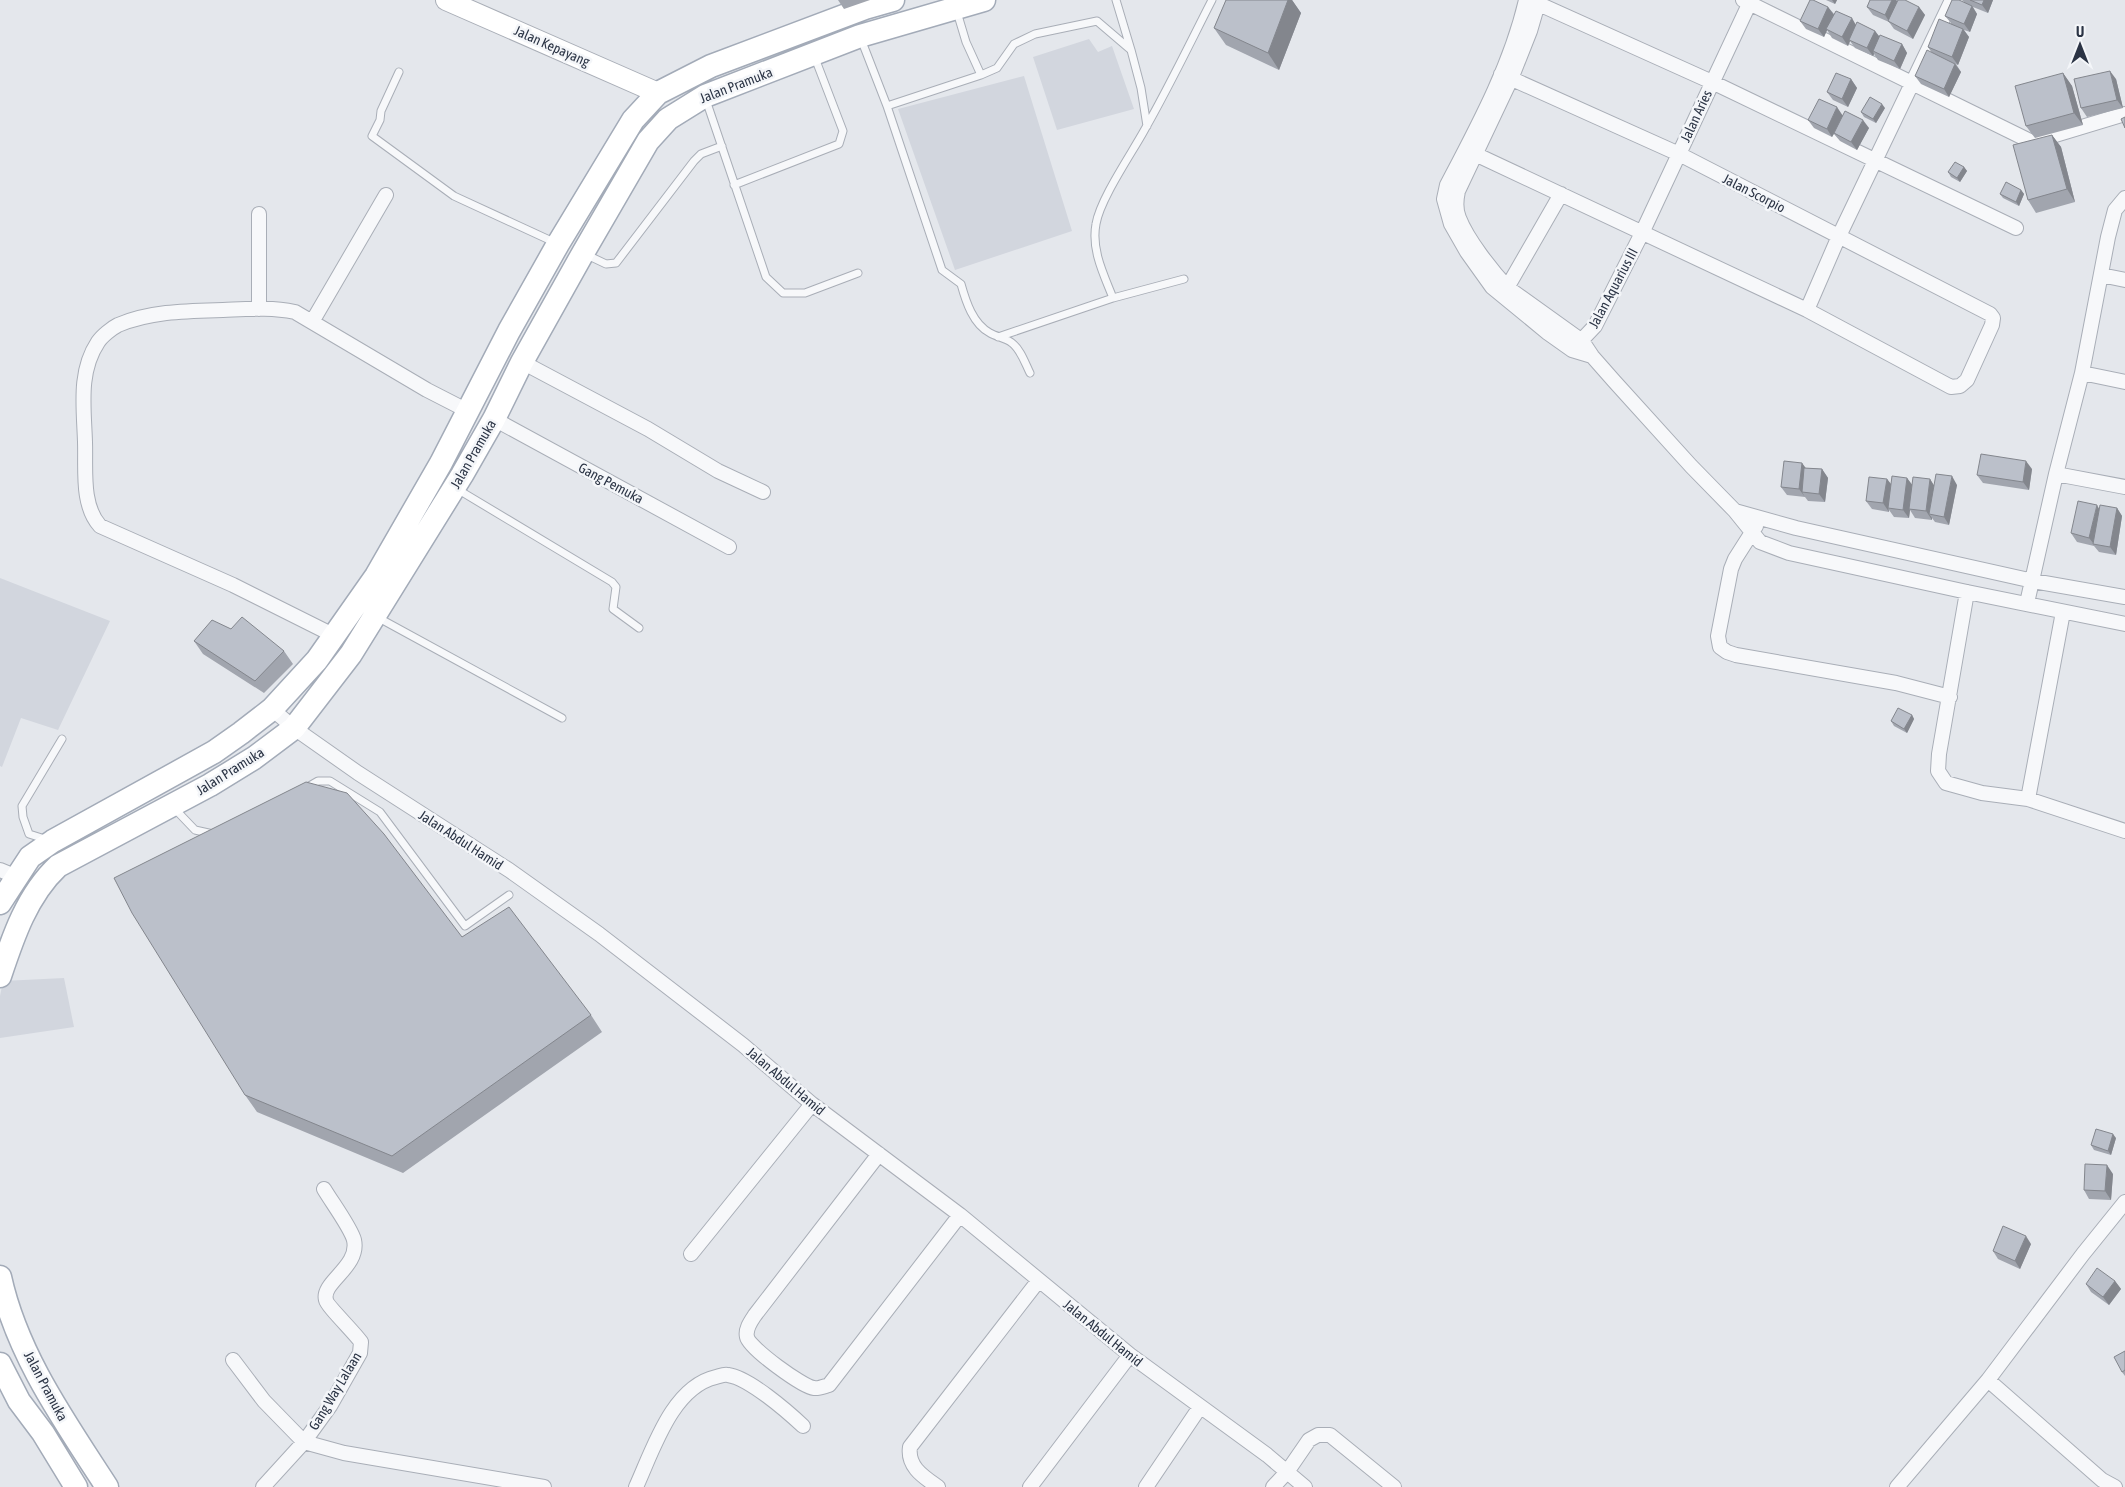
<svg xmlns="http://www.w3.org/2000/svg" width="2125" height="1487" viewBox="0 0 2125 1487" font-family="'Asap Condensed',sans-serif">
<rect width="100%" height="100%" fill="#e4e7ec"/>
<path fill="#d2d6de" d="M1089,39L1098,52L1112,46L1134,109L1057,130L1033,57Z
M1024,76L1072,231L955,270L898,109Z
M0,578L110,621L58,730L21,718L2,767L0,766Z
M64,978L74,1027L0,1038V996L3,981Z"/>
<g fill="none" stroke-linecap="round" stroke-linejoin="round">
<g stroke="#a9aeb7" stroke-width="9">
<path id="lane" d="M1116,0L1131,50
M861,39L887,106L942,270L961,284C966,302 973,324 990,333C997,337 1006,338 1012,343C1021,350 1025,363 1030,373
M399,72L381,111L380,120L372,136L454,196L556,243
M981,75L997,68L1014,44L1035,34L1097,21L1131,50L1141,88L1147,126
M706,100L766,277L783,293H805L858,273
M887,106L981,75L966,42L957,12
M734,185L839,144L843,131L815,58
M585,254L606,264L616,263L694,161L701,154L722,146
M1113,298C1104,275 1091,250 1096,224C1100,199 1132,153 1145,129C1169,87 1190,43 1212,0
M998,337L1113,298L1184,279
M457,489L612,582L616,587L613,609L639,628
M377,617L562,718
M306,788L318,781H330L380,812L465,926L509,895
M174,808L195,830L213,834
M48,840L29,834L23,817L22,806L62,739"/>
</g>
<g stroke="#a9aeb7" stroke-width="16">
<path id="street" d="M1526,0C1511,65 1478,126 1447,185L1444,199L1451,224L1467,252L1492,287L1548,333L1572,350L1592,356
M1530,0L1712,82L2016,228
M1539,0L1530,31L1511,79L1458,191C1456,200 1455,209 1459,218C1467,239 1492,271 1508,288L1582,341L1592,356L1614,381L1691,466L1735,511L1760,542L1789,553L1967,592L2125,624
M1743,0L2032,142L2125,114
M1467,147L1475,154L1807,310L1951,387L1960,386L1967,380L1992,325L1993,318L1990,314L1679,154L1501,74
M259,214V309
M2101,275L2125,280
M1504,293L1561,194
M1807,310L1839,236L1952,0
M312,322L386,195
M1576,346L1595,326L1642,233L1751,0
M522,362L648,429L718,471L763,492
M2082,373L2125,382
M494,419L729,547
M2056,474L2125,487
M1735,511L1796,528L2033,581L2125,597
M1756,526L1735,559L1731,569L1718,636L1720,647L1727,652L1736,655L1896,683L1950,697
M1967,592L1939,754L1938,771L1946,783L1982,793L2028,799L2125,831
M2027,603L2056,474L2082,373L2108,237L2115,210L2125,198
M335,636L233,585L100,526C81,505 86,469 85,442C84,408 78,372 98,342C102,336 112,328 118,325C151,311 188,311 223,310C248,309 271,307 295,312L427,390L468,411
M272,709L294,728L358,773L509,870L599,934L743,1045L812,1104L960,1215L1130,1355L1267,1455L1305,1487
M2028,799L2063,612
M0,870L17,877
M879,1154L755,1315C751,1321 745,1329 747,1337C749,1348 803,1387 814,1388C818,1389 825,1386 829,1385L960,1215
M691,1254L812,1104
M233,1360L264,1401L304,1442L344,1453L544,1487
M1988,1380L2102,1480L2115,1487
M263,1487L304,1442L330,1406L360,1353L361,1342C355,1333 327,1306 326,1300C321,1282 360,1267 354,1240C351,1228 331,1201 324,1189
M636,1487C653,1450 672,1387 716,1377C720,1376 724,1374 728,1375C749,1378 787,1411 803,1426
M938,1487C924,1477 907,1467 910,1447L1039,1280
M1030,1487L1130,1355
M1146,1487L1200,1407
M1273,1487L1287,1472L1309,1440L1318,1435H1330L1394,1487
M1897,1487L1988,1380L2083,1254L2125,1202"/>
</g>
<g stroke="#a9aeb7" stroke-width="22">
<path id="secondary" d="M446,0L658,93"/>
</g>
<g stroke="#a3abb8" stroke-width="25">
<path id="primary" d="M0,903L30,857L53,841L214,752L241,733L272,709L317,660L376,576L441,463L509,331L558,244L633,120L658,93L711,66L865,8L893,0
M0,976C13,937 27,895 58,866L210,785L254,758L294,728L351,654L462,475L494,419L522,362L583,253L648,141L668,119L705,96L860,36L984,0
M0,1277C17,1355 65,1422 107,1487
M0,1364L19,1401L43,1433L76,1487"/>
</g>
<use href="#lane" stroke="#f7f8fa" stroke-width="7"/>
<use href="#street" stroke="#f7f8fa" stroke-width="14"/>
<use href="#secondary" stroke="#fff" stroke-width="20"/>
<use href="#primary" stroke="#fff" stroke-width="22"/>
</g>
<path fill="#a1a5ae" d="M838,0H870L844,9Z
M1226,0H1292L1301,13L1279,70L1226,45L1214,28Z
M1826,0H1837L1835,4Z
M1870,0H1896L1898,1L1919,7L1925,15L1913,39L1894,29L1889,22L1873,15L1867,7Z
M1962,0H1993L1988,13L1973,7L1977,14L1970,32L1964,30L1969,37L1958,65L1956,64L1961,72L1949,97L1921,84L1915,76L1932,53L1928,47L1951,23L1945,16L1964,2Z
M1828,7L1834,14L1856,25L1875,31L1879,36L1902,44L1907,53L1900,69L1878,60L1874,54L1873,56L1855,48L1850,41L1848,46L1832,38L1827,30L1824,37L1806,29L1800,21Z
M2063,73L2072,86L2083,125L2035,138L2026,126Z
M1851,79L1857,88L1848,107L1833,100L1827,92Z
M2116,79L2123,108L2087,117L2081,108Z
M1885,108L1876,123L1864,117L1861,112Z
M1843,115L1869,128L1857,150L1840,141L1834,134L1832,137L1814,128L1808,120Z
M2052,135L2061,147L2075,202L2036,213L2028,200Z
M1964,167L1967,171L1960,182L1951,177L1948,172Z
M2021,190L2024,194L2019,206L2003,198L2000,194Z
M1802,463L1805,468L1822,469L1828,478L1825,502L1808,501L1805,497L1787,495L1781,487Z
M2032,469L2029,490L1983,483L1977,475Z
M1907,478L1912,485L1930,479L1934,486L1957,485L1949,525L1935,522L1932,518V520L1915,518L1910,510L1909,518L1894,517L1889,510V512L1872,509L1866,501L1887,479L1891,484Z
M2117,508L2122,516L2116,555L2099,552L2094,546L2077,542L2071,533Z
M231,629L284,651L293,664L264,693L203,654L194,641Z
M1912,715L1914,719L1907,733L1894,726L1891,721Z
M591,1015L602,1032L403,1173L257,1112L245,1095Z
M2116,1138L2111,1155L2094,1150L2091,1145Z
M2113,1174L2111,1200L2089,1199L2084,1190Z
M2031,1244L2020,1269L1998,1259L1993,1251Z
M2115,1281L2121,1289L2109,1305L2091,1292L2086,1284Z
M2125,1351V1376L2122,1372Z"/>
<path fill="#83868d" d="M1288,0H1292L1301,13L1279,70L1268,53Z
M1832,0H1837L1835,4Z
M1892,0H1896L1899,4L1890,23L1885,15Z
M1984,0H1993L1988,13L1982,5Z
M1972,6L1977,14L1970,32L1964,24Z
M1828,7L1834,15L1824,37L1818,29Z
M1919,7L1925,15L1913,39L1907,31Z
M1852,18L1857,27L1849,40L1850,41L1848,46L1842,37Z
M1963,29L1969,37L1958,65L1952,57Z
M1875,31L1881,39L1873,51L1874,54L1873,56L1867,48Z
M1902,44L1907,53L1900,69L1894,61Z
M1955,64L1961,72L1949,97L1944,89Z
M2110,71L2116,79L2123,108L2117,100Z
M2063,73L2072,86L2083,125L2074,113Z
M1851,79L1857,88L1848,107L1842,99Z
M1882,104L1885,108L1876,123L1873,119Z
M1837,107L1843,116L1832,137L1827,129Z
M1863,120L1869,128L1857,150L1851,142Z
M2052,135L2061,147L2075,202L2067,189Z
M1964,167L1967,171L1960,182L1957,178Z
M2021,190L2024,194L2019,206L2016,202Z
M2026,461L2032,469L2029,490L2023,482Z
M1802,463L1808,471L1802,492L1805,497L1799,489Z
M1822,469L1828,478L1825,502L1819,494Z
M1952,476L1957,485L1949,525L1944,517Z
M1907,478L1913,486L1909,509L1910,510L1909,518L1903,510Z
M1887,479L1893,487L1888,508L1889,512L1883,503Z
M1930,479L1935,487L1929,514L1932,518V520L1926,511Z
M2097,505L2102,514L2094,544L2089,538Z
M2117,508L2122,516L2116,555L2110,547Z
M1912,715L1914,719L1907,733L1904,729Z
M2113,1134L2116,1138L2111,1155L2108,1151Z
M2107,1165L2113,1174L2111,1200L2105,1191Z
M2026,1236L2031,1244L2020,1269L2015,1261Z
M2115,1281L2121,1289L2109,1305L2103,1297Z"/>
<path fill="#bbc0ca" stroke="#83868d" d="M1226,0H1288L1268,53L1214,28Z
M1810,0H1813L1828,7L1818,29L1800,21Z
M1870,0H1892L1885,15L1867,7Z
M1898,0H1905L1919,7L1907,31L1888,21Z
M1952,0H1959L1972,6L1964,24L1945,16Z
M1970,0H1984L1982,5Z
M1836,11L1852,18L1842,37L1826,29Z
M1939,19L1963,29L1952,57L1928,47Z
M1857,22L1875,31L1867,48L1849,40Z
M1880,35L1902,44L1894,61L1873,51Z
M1927,50L1955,64L1944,89L1915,76Z
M2110,71L2117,100L2081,108L2074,79Z
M1836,73L1851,79L1842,99L1827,92Z
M2063,73L2074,113L2026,126L2015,86Z
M1870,97L1882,104L1873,119L1861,112Z
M1819,99L1837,107L1827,129L1808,120Z
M1845,111L1863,120L1851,142L1834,133Z
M2125,117V128L2121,119Z
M2052,135L2067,189L2028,200L2013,145Z
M1955,162L1964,167L1957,178L1948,172Z
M2006,182L2021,190L2016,202L2000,194Z
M1981,454L2026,461L2023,482L1977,475Z
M1784,461L1802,463L1799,489L1781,487Z
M1804,468L1822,469L1819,494L1802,492Z
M1936,474L1952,476L1944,517L1929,514Z
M1892,476L1907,478L1903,510L1888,508Z
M1869,477L1887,479L1883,503L1866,501Z
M1913,477L1930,479L1926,511L1909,509Z
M2078,501L2097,505L2089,538L2071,533Z
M2100,505L2117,508L2110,547L2093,544Z
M242,617L284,651L255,681L194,641L212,620L231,629Z
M1898,708L1912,715L1904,729L1891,721Z
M306,782L347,793L384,834L462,937L509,907L591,1015L392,1156L245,1095L132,913L114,878Z
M2096,1129L2113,1134L2108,1151L2091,1145Z
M2085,1164L2107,1165L2105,1191L2084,1190Z
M2003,1226L2026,1236L2015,1261L1993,1251Z
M2097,1268L2115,1281L2103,1297L2086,1284Z
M2125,1351V1370L2122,1372L2114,1357Z"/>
<g text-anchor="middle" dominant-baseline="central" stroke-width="5" stroke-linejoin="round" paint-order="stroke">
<g font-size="14" fill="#2b3445" stroke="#f4f6f9">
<text transform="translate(552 46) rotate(24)">Jalan Kepayang</text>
<text transform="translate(736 85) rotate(-21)">Jalan Pramuka</text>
<text transform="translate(1696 116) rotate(-65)">Jalan Aries</text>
<text transform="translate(1754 193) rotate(27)">Jalan Scorpio</text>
<text transform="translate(1613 288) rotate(-62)">Jalan Aquarius III</text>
<text transform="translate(473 454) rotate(-60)">Jalan Pramuka</text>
<text transform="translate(611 483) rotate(28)">Gang Pemuka</text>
<text transform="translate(230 771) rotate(-32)">Jalan Pramuka</text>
<text transform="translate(461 840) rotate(33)">Jalan Abdul Hamid</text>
<text transform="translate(786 1081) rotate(40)">Jalan Abdul Hamid</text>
<text transform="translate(1103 1333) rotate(39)">Jalan Abdul Hamid</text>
<text transform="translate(46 1386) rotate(62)">Jalan Pramuka</text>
<text transform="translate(335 1391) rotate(-59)">Gang Way Lalaan</text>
</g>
</g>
<g transform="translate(2080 45)" stroke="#f4f6f9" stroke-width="4" paint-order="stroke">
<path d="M0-4L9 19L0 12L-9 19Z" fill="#2b3445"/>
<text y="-8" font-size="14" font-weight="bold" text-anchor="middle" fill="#2b3445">U</text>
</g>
</svg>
